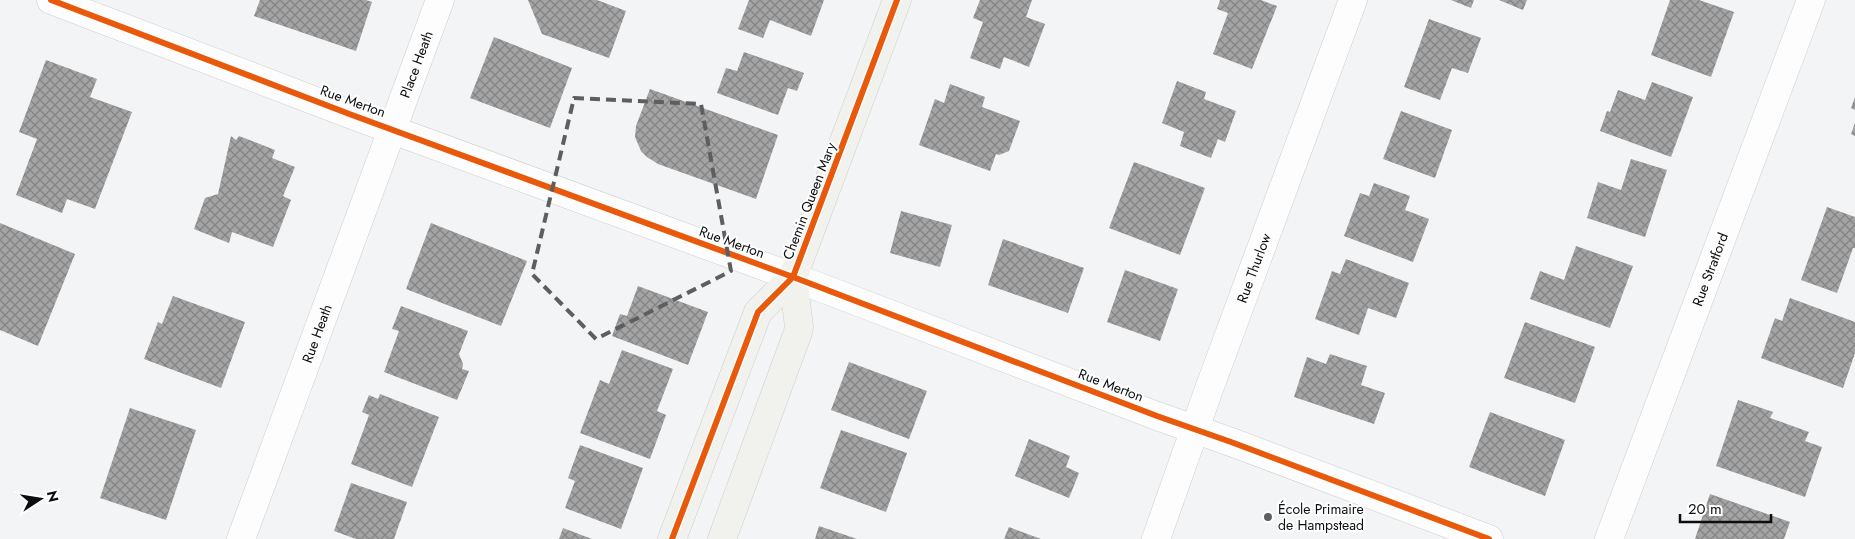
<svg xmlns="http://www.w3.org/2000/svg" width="1855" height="539" viewBox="0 0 1855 539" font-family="Jost,sans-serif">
<defs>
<pattern id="building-cross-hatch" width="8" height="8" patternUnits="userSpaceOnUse" patternTransform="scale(1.25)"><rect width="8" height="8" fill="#a4a4a5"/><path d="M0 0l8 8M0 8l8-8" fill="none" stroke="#848485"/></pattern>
</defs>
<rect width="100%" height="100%" fill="#f3f4f5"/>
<path fill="url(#building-cross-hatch)" d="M260,0H366L372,2L356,51L254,16Z
M528,0H597L626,11L609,58L542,34Z
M749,0H824L811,36L770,20L763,38L738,29Z
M980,0H1032L1026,17L1045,24L1029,67L1004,57L1000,69L970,58L983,22L973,18Z
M1220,0H1261L1277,6L1252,69L1213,54L1228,13L1217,9Z
M1451,0H1474L1471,8Z
M1499,0H1527L1523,10Z
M1670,0H1699L1734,12L1711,77L1651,55Z
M1429,19L1481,38L1468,73L1452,68L1440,100L1404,87Z
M494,37L572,68L550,128L470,98Z
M744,52L804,73L797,91L788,88L778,115L717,93L726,68L737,71Z
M46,60L97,79L90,97L132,112L95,209L67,199L62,213L16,195L37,139L19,132Z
M1177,81L1206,92L1204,99L1236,111L1225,142L1218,139L1211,158L1180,146L1184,132L1162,123Z
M1652,82L1693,97L1671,157L1600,131L1607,111L1610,112L1618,90L1645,100Z
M950,84L985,97L982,107L1020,121L1009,151L999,155L996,154L990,171L919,145L935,99L944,103Z
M650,89L778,135L756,199L658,164L647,157L641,151L635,137L636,126Z
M1855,97V110L1851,108Z
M1401,111L1452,130L1435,178L1383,159Z
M1855,123V136L1851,134Z
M231,136L236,140L239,136L275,150L272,158L295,167L283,196L291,200L273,247L232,232L229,243L194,229L205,198L218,194Z
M1631,159L1667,170L1645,237L1587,218L1598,182L1621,190Z
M1134,162L1205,188L1180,255L1109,228Z
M1374,183L1410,196L1405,210L1429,219L1413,262L1344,236L1360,193L1369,196Z
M1827,207L1855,217V248H1853L1837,293L1801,280Z
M901,211L952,225L940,267L890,253Z
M0,223L75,254L38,346L0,330Z
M431,223L527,261L501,326L406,289Z
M1003,239L1084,268L1068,313L988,285Z
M1576,246L1633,266L1610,328L1530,299L1540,271L1564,280Z
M1346,259L1409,283L1396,318L1368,308L1359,335L1315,319L1332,271L1340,274Z
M1125,270L1178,289L1160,341L1107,322Z
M638,286L708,312L688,365L612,336L620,314L627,316Z
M173,296L245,322L221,388L144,359L158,322L162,324Z
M1790,298L1855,322V353L1843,388L1761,358L1775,318L1782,321Z
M401,306L468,331L459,354L463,364L462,369L469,371L457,400L384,372L399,331L392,329Z
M1525,322L1595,347L1575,403L1504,378Z
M622,350L673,369L657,411L666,415L650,459L580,433L600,380L609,384Z
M1330,354L1367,366L1361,385L1385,393L1374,424L1294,397L1307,357L1326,364Z
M849,362L927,391L909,439L831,410Z
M380,394L439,417L412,487L351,464L369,415L362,412L369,395L378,399Z
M1738,400L1773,412L1770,418L1809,432L1805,441L1822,447L1805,497L1716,466Z
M130,408L196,430L166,520L100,498Z
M1490,412L1565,440L1545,496L1469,467Z
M841,430L907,453L886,512L820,488Z
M1029,439L1070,456L1066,467L1079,473L1069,498L1015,476Z
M580,445L643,468L621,529L565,508L575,481L568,478Z
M351,483L407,502L394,539H356L334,531Z
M1710,494L1790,522L1784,539H1695Z
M819,526L857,539H815Z
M1009,527L1041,539H1004Z
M563,528L592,539H559Z"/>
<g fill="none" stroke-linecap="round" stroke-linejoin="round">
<g stroke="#cececf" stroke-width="29">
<g id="street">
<path d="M51,0L352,115L793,277L1157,416L1231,442L1489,539"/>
<path id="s1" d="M241,539L440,0"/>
<path id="s2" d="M1156,539L1209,389L1353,0"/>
<path id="s3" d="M1609,539L1811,0"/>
</g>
</g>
<g stroke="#cececf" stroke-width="29">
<path id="secondary" d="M672,539L758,312L793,277L897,0
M722,539L798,332L799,327L793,277"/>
</g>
<use href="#street" stroke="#fdfdfe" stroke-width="28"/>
<use href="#secondary" stroke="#f1f1ee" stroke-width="28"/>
<g stroke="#fff" stroke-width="9">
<path id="cycleway" d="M51,0L352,115L793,277L1157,416L1231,442L1489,539
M672,539L758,312L793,277L897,0"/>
</g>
<use href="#cycleway" stroke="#e8590c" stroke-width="6"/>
</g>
<path fill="none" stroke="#5d5e5f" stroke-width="4" stroke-dasharray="10 6" stroke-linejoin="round" d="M574,98L701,104L731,271L596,339L532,274Z"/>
<circle fill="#5d5e5f" stroke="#fff" stroke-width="2" cx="1268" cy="517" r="5"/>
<g text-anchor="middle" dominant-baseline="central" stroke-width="4" stroke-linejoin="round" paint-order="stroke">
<g font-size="14" fill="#0c0d0e" stroke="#fff">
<text stroke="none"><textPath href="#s1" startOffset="506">Place Heath</textPath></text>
<text transform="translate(353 101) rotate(20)">Rue Merton</text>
<text transform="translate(809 201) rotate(-69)">Chemin Queen Mary</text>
<text transform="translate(732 242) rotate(20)">Rue Merton</text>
<text stroke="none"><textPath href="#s2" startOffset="288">Rue Thurlow</textPath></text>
<text stroke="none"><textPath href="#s3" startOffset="288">Rue Stratford</textPath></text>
<text stroke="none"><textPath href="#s1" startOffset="219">Rue Heath</textPath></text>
<text transform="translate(1111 385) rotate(21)">Rue Merton</text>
</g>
<g font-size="14" fill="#0c0d0e" stroke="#fff" text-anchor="start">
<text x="1278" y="509">École Primaire<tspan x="1278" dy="16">de Hampstead</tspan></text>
</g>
</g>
<g transform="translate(40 499) rotate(78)" stroke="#ffffff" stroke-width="4" paint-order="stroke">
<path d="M0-4L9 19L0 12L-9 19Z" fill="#0c0d0e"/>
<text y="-8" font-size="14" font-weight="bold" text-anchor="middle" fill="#0c0d0e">N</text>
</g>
<path d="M1680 514v8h91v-8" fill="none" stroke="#0c0d0e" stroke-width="2.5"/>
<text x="1688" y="514" font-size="15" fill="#0c0d0e" stroke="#ffffff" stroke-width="4" paint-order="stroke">20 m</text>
</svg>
